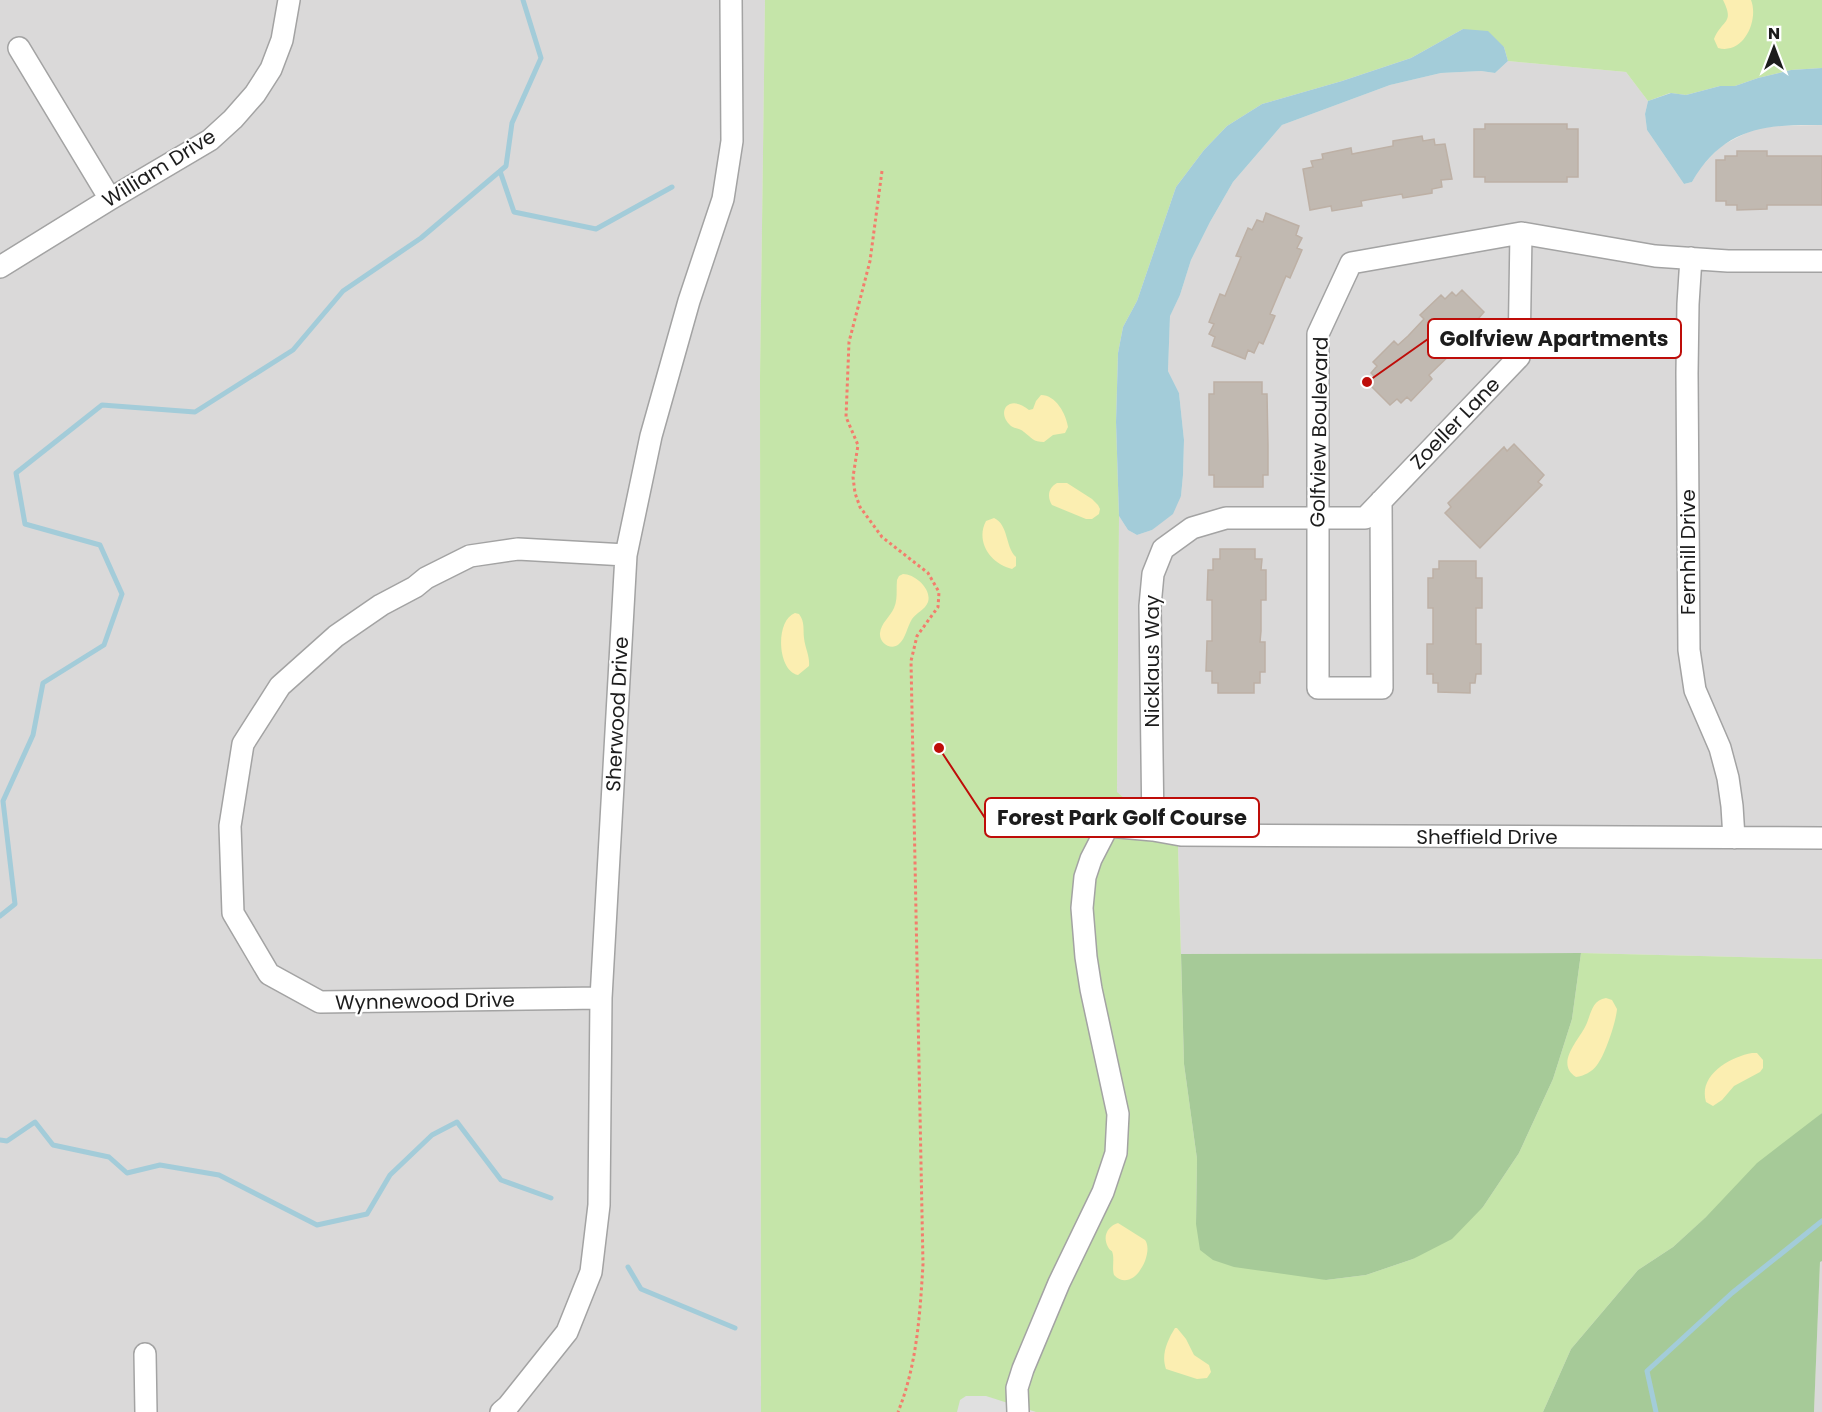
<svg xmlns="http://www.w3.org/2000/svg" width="1822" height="1412" viewBox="0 0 1822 1412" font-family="Poppins,sans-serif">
<rect width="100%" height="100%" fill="#ede9e2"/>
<path fill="#dad9d9" d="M0,0H765L760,377L761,1412H0Z
M1508,61L1626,72L1648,101L1645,114L1647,130L1684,184L1692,182L1699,169L1721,146L1750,131L1758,128L1778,126L1822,125V959L1581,953L1181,954L1178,846L1117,793L1119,516L1128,530L1137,535L1152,530L1181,496L1183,475L1184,440L1179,393L1168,371L1170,315L1180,295L1191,260L1210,222L1233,182L1282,125L1390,85L1441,73L1481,71L1495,73Z
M1820,1261H1822V1412H1814Z"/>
<path fill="#c5e5a9" d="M765,0H1822V68L1791,70L1758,78L1735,86H1720L1686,95L1670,93L1648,101L1626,72L1508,61L1504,47L1463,29L1411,58L1342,81L1262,104L1227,126L1204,150L1176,187L1137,301L1123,327L1118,353L1116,422L1119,516L1117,792L1178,846L1184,1064L1197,1159L1196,1224L1326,1280L1366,1275L1413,1259L1483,1207L1519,1153L1553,1079L1572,1019L1581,953L1822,959V1113L1673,1247L1638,1270L1571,1349L1543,1412H761L760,377Z"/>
<path fill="#a6ca98" d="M1581,953L1572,1019L1553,1079L1519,1153L1483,1207L1452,1239L1413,1259L1366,1275L1326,1280L1234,1267L1213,1260L1200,1250L1196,1224L1197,1159L1184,1064L1181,954Z
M1822,1113V1261L1820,1262L1814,1412H1543L1571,1349L1638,1270L1673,1247L1706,1217L1757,1163Z"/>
<path fill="#fbeeb1" d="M1723,0H1751C1759,20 1744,55 1718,48L1714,39C1722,19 1735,24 1723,0Z
M1041,395C1056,395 1066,414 1068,427L1065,433L1053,435L1044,442C1033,442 1032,438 1024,432C1020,428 1015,429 1011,426C995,412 1009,393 1029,410L1033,409L1036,401Z
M1057,483H1067L1092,499L1098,505L1100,509L1099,514L1092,519H1086L1052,505C1047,497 1048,488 1057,483Z
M994,518C1009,525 1005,547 1016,557V566L1012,569C991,564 975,542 986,521Z
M903,574C915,574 932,589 928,602C925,610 916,613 912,619C907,627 906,638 899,644C891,651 879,643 880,633C881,623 890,617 894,608C898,599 896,590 897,580L899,576Z
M795,613L799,614C805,622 803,629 804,638C805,648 810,656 809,666L798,675C777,671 775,620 795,613Z
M1606,998L1612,1000L1617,1009C1616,1022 1605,1055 1597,1065C1592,1072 1584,1076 1576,1077C1555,1064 1578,1041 1585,1027C1591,1016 1591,1000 1606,998Z
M1752,1053H1757L1763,1060V1068L1760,1072L1734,1086L1722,1100L1713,1106L1706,1102C1698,1075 1730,1057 1752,1053Z
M1118,1223L1145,1240C1155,1253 1133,1295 1114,1275C1112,1269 1114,1262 1113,1255C1112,1248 1111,1253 1108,1247C1102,1236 1108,1226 1118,1223Z
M1175,1328H1177L1186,1339L1194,1355L1209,1365L1211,1372L1207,1378L1197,1379L1166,1369C1161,1355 1167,1341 1175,1328Z"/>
<path fill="#e0e0e0" d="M966,1396H986L1036,1412H957L960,1400Z"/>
<path fill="#a3ccd9" d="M1463,29L1488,31L1504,47L1508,61L1495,73L1481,71L1441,73L1390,85L1282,125L1233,182L1210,222L1191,260L1180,295L1170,316L1168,371L1179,393L1184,440L1183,475L1181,496L1173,514L1152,530L1137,535L1128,530L1119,516L1116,422L1118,353L1123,327L1137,301L1176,187L1204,150L1227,126L1262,104L1342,81L1411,58Z
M1822,68V125C1765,124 1723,128 1692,182L1684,184L1647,130L1645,114L1648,101L1671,93L1686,95L1720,86H1735L1758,78L1791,70Z"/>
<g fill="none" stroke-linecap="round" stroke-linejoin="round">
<path stroke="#a3ccd9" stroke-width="5" d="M500,171L514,212L596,229L672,187
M0,916L15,904L3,801L33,735L43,683L104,645L122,594L100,545L25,524L16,473L102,405L195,412L293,350L343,291L421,238L506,166L512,123L541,58L523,0
M0,1140L7,1141L35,1122L53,1145L109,1157L127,1173L160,1165L219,1175L317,1225L367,1214L390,1175L432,1135L457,1122L501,1180L551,1198
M628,1267L641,1289L735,1328
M1656,1412L1647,1371L1732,1293L1822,1221"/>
</g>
<path fill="#c1b9b1" stroke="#bdb0a5" stroke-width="1.5" d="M1485,124H1567V129H1578V177H1567V182H1485V177H1474V129H1485Z
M1422,136L1423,141L1434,139L1435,145L1445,144L1452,179L1441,180L1442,187L1432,189V193L1403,198L1402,194L1372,199L1361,201L1362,206L1332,211L1331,206L1310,210L1303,169L1313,167L1311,161L1323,159L1322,154L1351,148L1352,154L1393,146V141Z
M1737,151H1767V156H1822V205H1767V209L1737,210V205H1726V201H1716V160H1725V156H1737Z
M1266,213L1299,226L1296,235L1302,238L1297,248L1302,250L1290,278L1286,276L1270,314L1275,316L1263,344L1259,342L1254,353L1248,350L1245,359L1212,346L1215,337L1209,334L1214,324L1209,322L1220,294L1225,296L1241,257L1236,256L1248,228L1252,230L1257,220L1263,222Z
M1462,290L1484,312L1478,319L1482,323L1476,329L1480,333L1458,354L1455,350L1429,375L1432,379L1411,401L1407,397L1401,403L1397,399L1390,405L1368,383L1375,377L1371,373L1377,366L1373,362L1394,341L1398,345L1408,336L1424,319L1420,315L1441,295L1445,299L1452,292L1456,296Z
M1214,382H1262V394H1267L1268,445V475H1263V487H1214V475H1209V394H1214Z
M1514,444L1544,475L1538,482L1542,485L1480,548L1445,513L1451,507L1448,503L1504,447L1507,451Z
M1220,549H1255V559H1262L1261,570H1266V600H1261V631L1260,642H1265V672H1260V683H1254V693H1218V683H1212V671H1206L1207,641H1212V600H1207L1208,570H1213V559H1220Z
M1439,561H1476V578H1482V608H1476V644H1481V674H1476L1475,683H1470V693L1438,692V683H1433V674H1427V644H1433V608H1428V578H1433V569H1439Z"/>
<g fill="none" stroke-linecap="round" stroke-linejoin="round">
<g stroke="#a3a3a3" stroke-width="24">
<path id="minor" d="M19,48L110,199
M1691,258L1688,304L1687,373L1689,650L1695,690L1720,748L1728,778L1732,806L1734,838
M0,267L110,199L210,140L233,119L255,94L271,69L282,40L289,0
M1381,501L1382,688H1318V334L1351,263L1521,233L1655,256L1728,261H1822
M1153,830L1150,606L1153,574L1163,549L1192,528L1226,518H1365L1519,357L1521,233
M601,998L320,1002L269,974L233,913L230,826L243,744L280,686L336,636L381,605L415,587L426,578L470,556L518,549L626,555
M145,1354L146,1412
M501,1412L508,1406L567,1332L591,1272L599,1205L601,998L626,555L651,436L689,301L723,199L732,141L731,0
M1018,1412L1017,1388L1023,1369L1059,1283L1103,1192L1116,1153L1118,1114L1091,989L1086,957L1082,908L1085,877L1091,859L1108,826L1153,830L1181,835L1822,838"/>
</g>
<path stroke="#f37d6c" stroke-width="3" stroke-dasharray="3 3" stroke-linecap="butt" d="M882,171L870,261L849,342L846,417L858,445L853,477L855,493L860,507L882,537L928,573L939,592L938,607L917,636L911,661L923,1264C920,1314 917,1365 898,1412"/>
<use href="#minor" stroke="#fff" stroke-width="21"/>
</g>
<g text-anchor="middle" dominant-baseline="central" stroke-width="4.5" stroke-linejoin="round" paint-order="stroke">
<g font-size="20" fill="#1c1c1c" stroke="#fff">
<text transform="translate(159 168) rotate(-32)">William Drive</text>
<text transform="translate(1455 423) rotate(-46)">Zoeller Lane</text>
<text transform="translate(1319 432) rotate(-89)">Golfview Boulevard</text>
<text transform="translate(1688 552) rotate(-90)">Fernhill Drive</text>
<text transform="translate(1152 661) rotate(-90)">Nicklaus Way</text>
<text transform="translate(617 714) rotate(-87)">Sherwood Drive</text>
<text x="1487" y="837">Sheffield Drive</text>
<text transform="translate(425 1001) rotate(-1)">Wynnewood Drive</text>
</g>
</g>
<path fill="none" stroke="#be0d09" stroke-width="2" d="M1367 382L1428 339M939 748L985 818"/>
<g fill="#be0d09" stroke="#fff" stroke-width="2">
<circle cx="1367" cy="382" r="6"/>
<circle cx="939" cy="748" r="6"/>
</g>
<g fill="#fff" stroke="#be0d09" stroke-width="2">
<rect x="1428" y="319" width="253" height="39" rx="6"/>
<rect x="985" y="798" width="274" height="39" rx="6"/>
</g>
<g font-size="21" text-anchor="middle" font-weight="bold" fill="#1c1c1c">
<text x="1554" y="346">Golfview Apartments</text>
<text x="1122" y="825">Forest Park Golf Course</text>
</g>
<g transform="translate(1774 48)" stroke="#ffffff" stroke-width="4.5" paint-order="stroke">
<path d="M0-4.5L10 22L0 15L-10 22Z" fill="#1c1c1c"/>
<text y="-9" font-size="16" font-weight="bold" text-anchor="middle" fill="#1c1c1c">N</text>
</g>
</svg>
